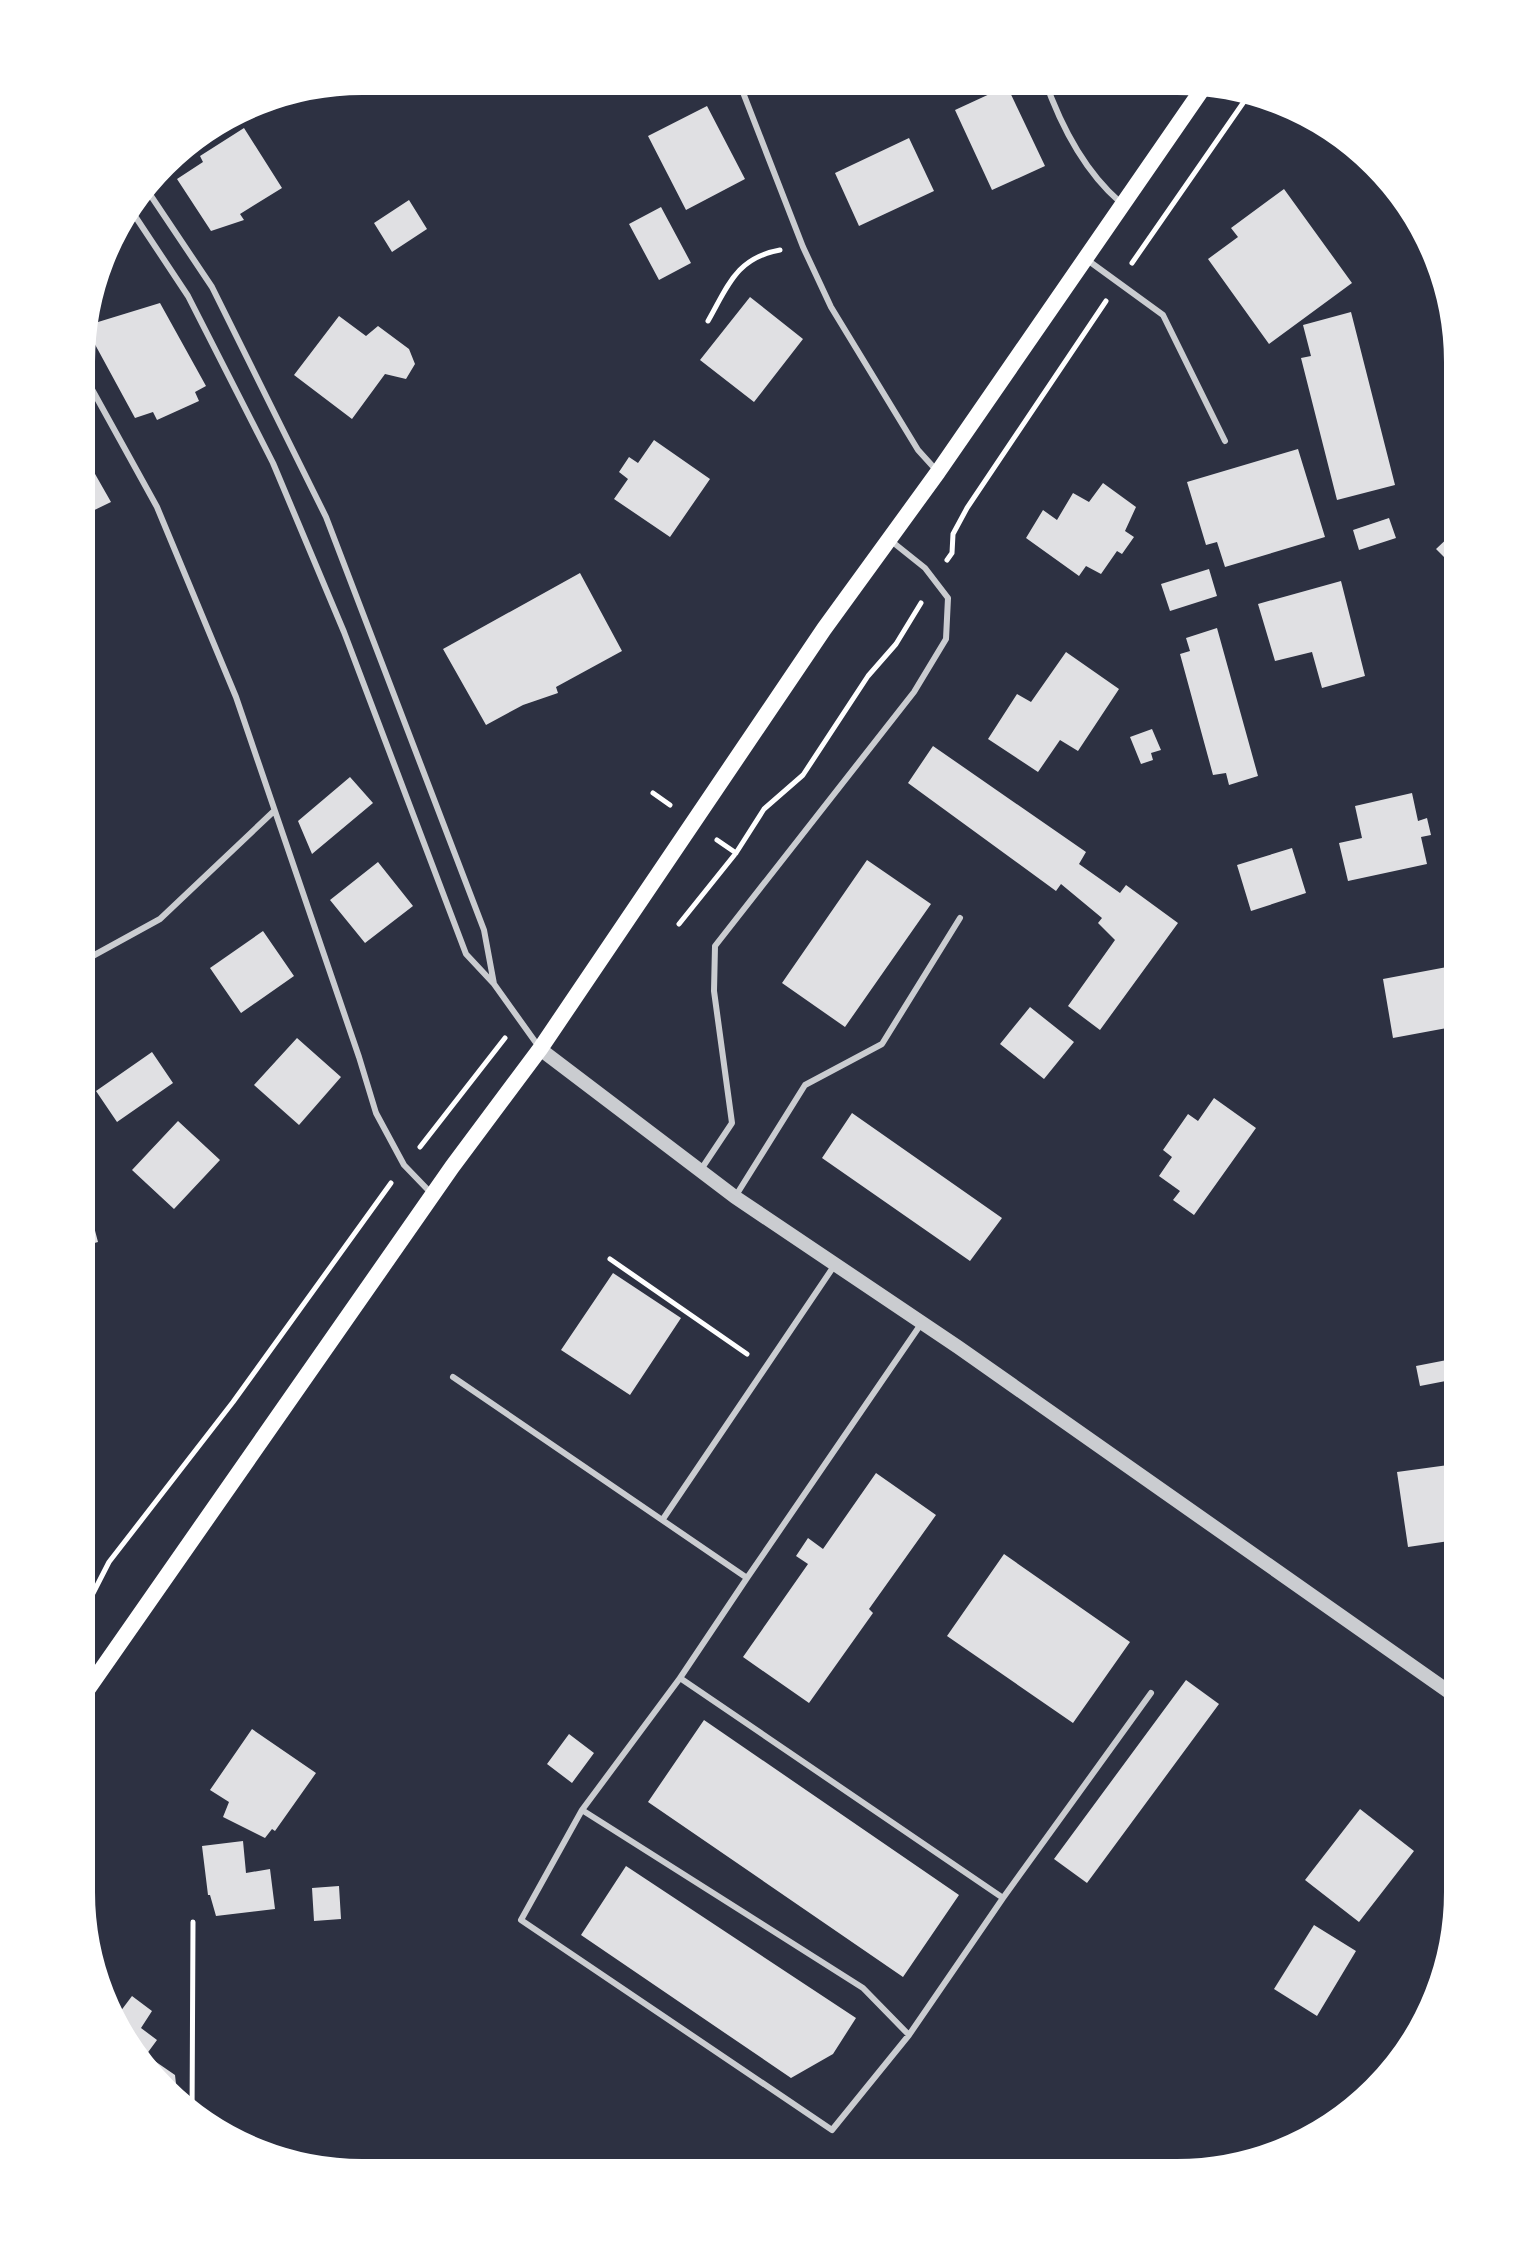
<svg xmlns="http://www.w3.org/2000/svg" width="1539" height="2254" viewBox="0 0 1539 2254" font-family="Mulish,sans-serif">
<rect width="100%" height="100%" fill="#2d3142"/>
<path fill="#e0e0e3" d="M1007,86L1045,166L992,190L955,110Z
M707,106L745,179L686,210L648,136Z
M244,128L282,188L240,214L244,220L211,231L177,179L203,162L200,156Z
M909,138L934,191L859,226L835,173Z
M1284,189L1352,283L1269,344L1208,259L1238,237L1231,228Z
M409,200L427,229L392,252L374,223Z
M661,207L691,263L659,280L629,224Z
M102,254L111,269L94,279Z
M750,297L803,339L754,402L700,360Z
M160,303L206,386L195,392L199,401L157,420L153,412L135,418L85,326Z
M1351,312L1395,485L1337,500L1301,358L1311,356L1303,325Z
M339,316L366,336L378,326L409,349L415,364L406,379L385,374L352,419L294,375Z
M654,440L710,479L670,537L614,499L628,479L619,472L629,457L638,463Z
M78,444L111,502L78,518Z
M1298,449L1325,537L1225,567L1217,542L1206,545L1187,482Z
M1103,483L1136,507L1125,531L1134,537L1122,554L1117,551L1101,574L1086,566L1079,576L1026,538L1043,510L1057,520L1073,493L1089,502Z
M1463,510V576L1436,549L1452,534L1445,527Z
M1389,518L1396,538L1359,550L1353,530Z
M1209,569L1217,596L1170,611L1161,584Z
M580,573L622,651L556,687L558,693L523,705L486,725L443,649Z
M1341,581L1365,676L1322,688L1312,652L1275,661L1258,604Z
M1217,628L1258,776L1229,785L1226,773L1213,775L1180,654L1190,651L1186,638Z
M1066,652L1119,689L1078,751L1060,740L1038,772L988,739L1017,694L1031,702Z
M1152,729L1161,750L1151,753L1153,760L1141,764L1130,737Z
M933,746L1086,852L1079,864L1120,893L1126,885L1178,923L1100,1030L1068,1006L1115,940L1098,923L1102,918L1061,884L1056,891L908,783Z
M350,777L373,803L312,854L298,821Z
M1412,793L1418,821L1427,818L1431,835L1421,837L1427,864L1348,881L1339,843L1362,838L1355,806Z
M1292,848L1306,893L1251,911L1237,865Z
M867,860L931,904L845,1027L782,983Z
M378,862L413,906L365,943L330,900Z
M263,931L294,976L241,1013L210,968Z
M1463,964V1025L1393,1038L1383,979Z
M1030,1007L1074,1042L1044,1079L1000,1044Z
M297,1038L341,1077L299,1125L254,1085Z
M152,1052L173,1083L117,1122L96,1091Z
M1214,1098L1256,1128L1194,1215L1173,1200L1180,1191L1159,1176L1172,1157L1163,1150L1188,1114L1198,1121Z
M852,1113L1002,1218L970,1261L822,1158Z
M178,1121L220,1160L174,1209L132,1170Z
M77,1162L98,1242L77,1248Z
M613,1273L681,1318L630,1395L561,1350Z
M1452,1359L1456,1379L1420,1386L1416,1366Z
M1463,1463V1539L1408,1547L1397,1472Z
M876,1473L936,1515L869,1609L873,1613L809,1703L743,1657L808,1564L796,1556L808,1538L823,1549Z
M1004,1554L1130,1642L1073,1723L947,1636Z
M1186,1680L1219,1704L1087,1883L1054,1859Z
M704,1720L959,1895L903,1977L648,1802Z
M252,1729L316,1773L275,1831L272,1829L265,1838L223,1817L229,1802L210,1790Z
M569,1734L594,1753L572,1783L547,1764Z
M1360,1809L1414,1851L1359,1922L1305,1880Z
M243,1841L246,1873L270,1869L275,1909L216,1916L210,1895H208L202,1846Z
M626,1866L856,2018L833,2054L791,2078L581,1935Z
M339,1886L341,1919L314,1921L312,1888Z
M1314,1925L1356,1951L1317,2016L1274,1989Z
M132,1996L152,2011L141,2028L157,2040L146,2055L175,2075L178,2102L174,2101L100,2004L103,2000L120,2012Z"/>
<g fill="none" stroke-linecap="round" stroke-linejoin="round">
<path stroke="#fff" stroke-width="5" d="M1132,263L1250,93
M708,321C728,286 736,258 780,250
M947,560L952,553L953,534L967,508L1106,301
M653,793L670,805
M717,840L736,853
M679,924L736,853L764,809L803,775L868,676L896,644L921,603
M420,1147L505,1038
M610,1259L747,1354
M76,1637L87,1605L109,1562L233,1402L391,1183
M192,2121L193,1922"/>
<path stroke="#caccd0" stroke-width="6" d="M737,77L803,247L831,307L918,450L937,471
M1044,78C1060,124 1083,170 1120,202
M143,184L212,287L326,517L484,930L494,984
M127,204L188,296L273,463L344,632L466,954L494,984L539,1047
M1086,259L1163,315L1225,441
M78,364L157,507L236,697L359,1057L376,1113L404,1165L430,1192
M77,962L89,958L160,919L274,811
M700,1171L732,1123L714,991L715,946L914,692L946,639L948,598L925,568L890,540
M735,1197L805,1085L882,1044L960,918
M453,1377L747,1578L680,1678L1003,1898
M663,1519L834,1266
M747,1578L921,1324
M680,1678L582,1810L521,1920L832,2130L909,2035L1003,1898L1151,1693
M582,1810L863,1988L909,2035"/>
<path stroke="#caccd0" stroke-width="14" d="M540,1049L735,1197L958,1347L1462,1701"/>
<path stroke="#fff" stroke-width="16" d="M76,1706L452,1167L540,1049L824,629L938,472L1210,78"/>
</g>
<path d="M0 0H1539V2254H0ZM362 90H1177A272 272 0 0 1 1449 362V1892A272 272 0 0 1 1177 2164H362A272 272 0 0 1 90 1892V362A272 272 0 0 1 362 90Z" fill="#fff" fill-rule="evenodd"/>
<path fill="none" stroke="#fff" stroke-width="10" d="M362 90H1177A272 272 0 0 1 1449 362V1892A272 272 0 0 1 1177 2164H362A272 272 0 0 1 90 1892V362A272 272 0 0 1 362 90Z"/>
</svg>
